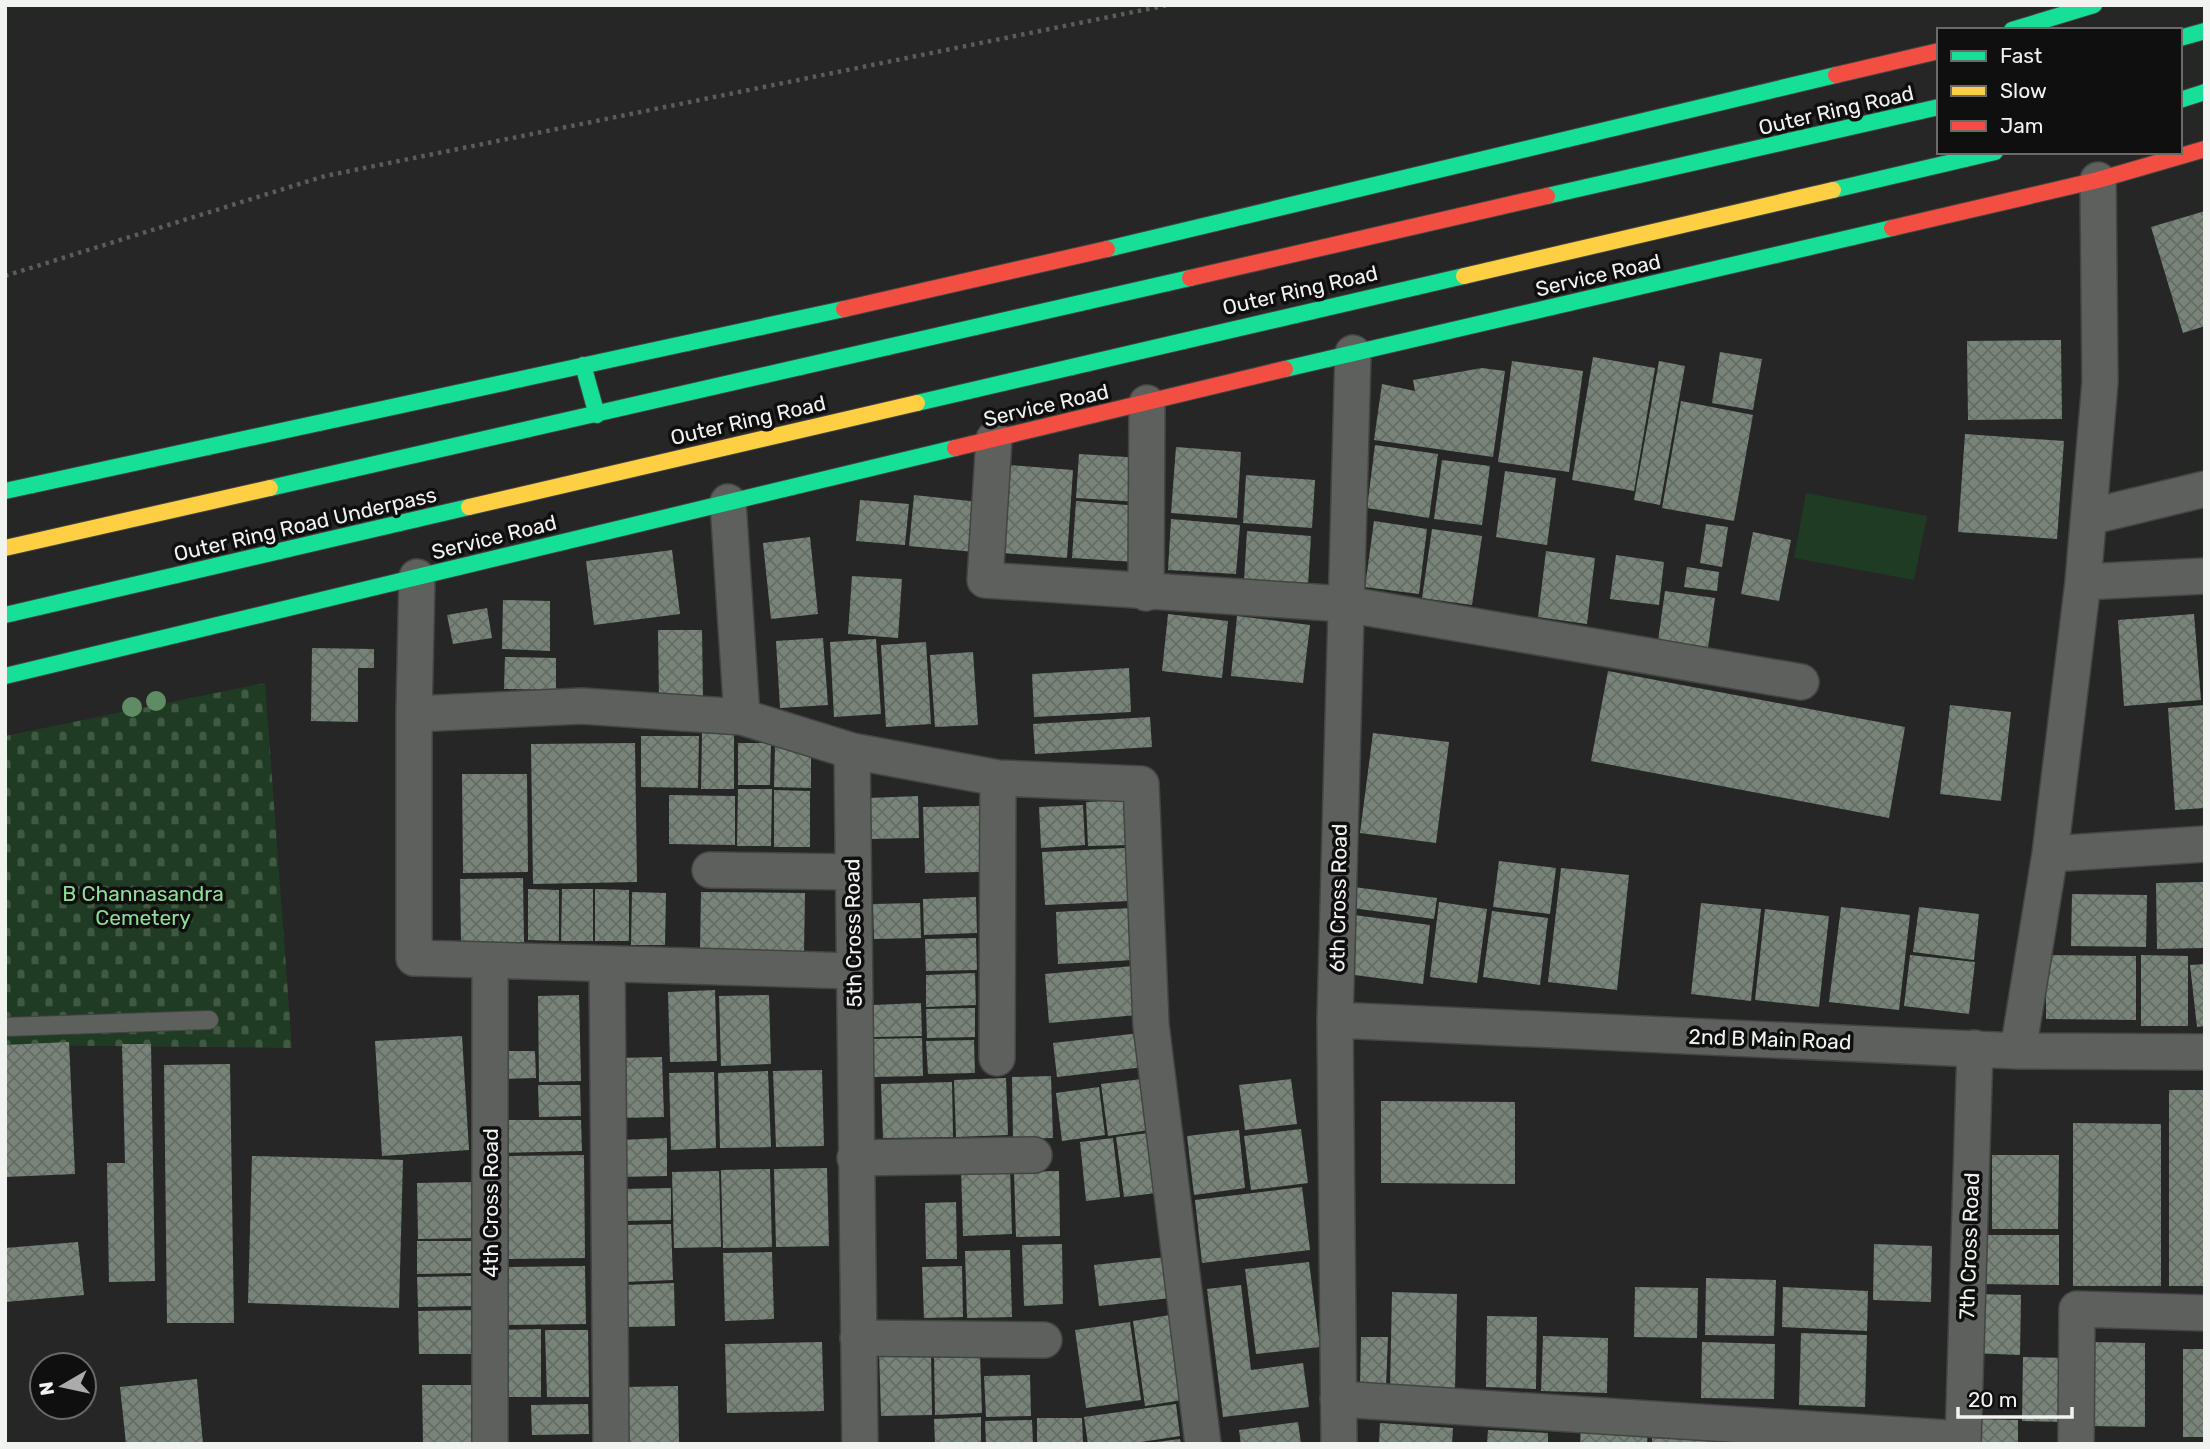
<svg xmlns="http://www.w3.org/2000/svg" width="2210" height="1449" viewBox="0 0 2210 1449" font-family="Rubik,sans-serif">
<defs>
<pattern id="cemetery-stones" width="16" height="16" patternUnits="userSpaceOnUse" patternTransform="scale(1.75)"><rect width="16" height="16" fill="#203b23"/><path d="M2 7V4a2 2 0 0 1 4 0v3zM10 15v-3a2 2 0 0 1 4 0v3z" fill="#415843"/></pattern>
<pattern id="building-cross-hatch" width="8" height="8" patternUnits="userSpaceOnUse" patternTransform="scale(1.75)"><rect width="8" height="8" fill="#788479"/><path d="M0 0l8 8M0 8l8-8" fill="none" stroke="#656c65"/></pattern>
</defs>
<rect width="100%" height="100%" fill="#252625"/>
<path fill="url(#cemetery-stones)" d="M265,683L292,1048L5,1045V736Z"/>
<path fill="#203b23" d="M1806,493L1927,516L1914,580L1794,558Z"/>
<path fill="url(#building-cross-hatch)" d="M2205,211V326L2183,333L2151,227Z
M2061,340L2062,419L1968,420L1967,341Z
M1720,352L1762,359L1753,410L1712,403Z
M1593,357L1655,368L1634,491L1572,480Z
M1512,361L1583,371L1569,472L1498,462Z
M1659,361L1685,366L1660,505L1634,500Z
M1482,368L1505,371L1493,457L1374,440L1382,384L1415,391L1413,380Z
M1681,401L1753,415L1734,521L1662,508Z
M1965,434L2064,441L2057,539L1958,532Z
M1375,445L1438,454L1429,518L1367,508Z
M1176,447L1241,452L1237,518L1171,513Z
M1079,454L1142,458L1139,502L1076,498Z
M1442,460L1490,466L1482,525L1434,519Z
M1009,465L1073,470L1067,558L1003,553Z
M1505,471L1556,478L1547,545L1496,537Z
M1246,475L1315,480L1312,528L1243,523Z
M914,495L979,502L975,552L909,546Z
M860,500L909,504L905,545L856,541Z
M1076,501L1139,506L1135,562L1072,558Z
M1171,519L1240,525L1236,574L1168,570Z
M1374,521L1427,529L1419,594L1365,587Z
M1706,524L1728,527L1722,567L1700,563Z
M1432,529L1482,536L1472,605L1422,598Z
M1247,531L1311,536L1308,585L1244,580Z
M1753,532L1791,540L1779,601L1741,594Z
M810,537L818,614L771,619L763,543Z
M672,550L680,614L594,625L586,561Z
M1546,551L1595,558L1587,624L1538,617Z
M1616,555L1664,562L1659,605L1610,599Z
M1687,567L1719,572L1717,591L1684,587Z
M852,576L902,579L898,638L848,634Z
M1665,591L1715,598L1708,648L1658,641Z
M503,600L550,601V651L502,649Z
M487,608L492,638L453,644L447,615Z
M1168,614L1228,621L1222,678L1162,671Z
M2194,614L2201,700L2124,706L2118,620Z
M1237,616L1310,625L1303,683L1231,676Z
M658,630H702L703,699L659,700Z
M823,638L828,705L780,708L776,641Z
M876,639L881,714L834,717L830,642Z
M926,642L931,724L886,727L881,645Z
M312,648L374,649V668H358V722L311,721Z
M973,652L978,725L935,727L930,655Z
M505,657L556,658V690L504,689Z
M1129,668L1131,712L1034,717L1032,674Z
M1608,671L1905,727L1889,818L1591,761Z
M1950,705L2011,712L2001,801L1940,794Z
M2205,705V808L2175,810L2168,708Z
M1150,717L1152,747L1035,754L1033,724Z
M702,733L734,734V789H701Z
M1373,733L1449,742L1436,843L1360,833Z
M641,736H699L698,788L641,787Z
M635,743L637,882L533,884L531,744Z
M738,743H771L770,785H738Z
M775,745H811V788L774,787Z
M462,774H527L528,872L463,873Z
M738,789H772L771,846H737Z
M774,790L810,791V847H774Z
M669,795L735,796V845L669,844Z
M918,796L919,838L869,839L868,798Z
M1127,800L1130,845L1088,846L1086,802Z
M1083,805L1085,845L1041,848L1039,807Z
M979,806L981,872L925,873L923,807Z
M1126,848L1129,901L1045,905L1042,852Z
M1499,861L1556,868L1550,914L1493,907Z
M1561,868L1629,875L1617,990L1548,982Z
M523,878L524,942H461L460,879Z
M2203,882L2204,948L2157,949L2156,883Z
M1354,887L1437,898L1434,919L1352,908Z
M528,889L559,890V941L528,940Z
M562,889H593V941H561Z
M595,889L629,890V941H595Z
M632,892L666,893L665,945H631Z
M701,892L805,893L804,952L700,951Z
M2072,894L2147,895L2146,947L2071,946Z
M976,897L977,933L924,935L923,899Z
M1439,902L1487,909L1477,983L1430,977Z
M920,903L921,938L874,939L873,904Z
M1701,903L1761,909L1751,1001L1691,994Z
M1841,907L1910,915L1899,1010L1829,1002Z
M1919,907L1979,914L1974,960L1913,952Z
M1131,908L1134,960L1058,964L1056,912Z
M1765,909L1829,916L1819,1007L1755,1000Z
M1492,911L1548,918L1540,985L1483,977Z
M1354,915L1430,925L1423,984L1347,974Z
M976,938L977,970L926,971L925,939Z
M1910,955L1975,962L1969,1014L1904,1006Z
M2046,955L2136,956V1020L2046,1019Z
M2141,955L2188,956V1026H2141Z
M2205,964V1026L2197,1027L2190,965Z
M1133,966L1137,1015L1049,1023L1045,974Z
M975,973L976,1005L926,1007V975Z
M715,990L717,1061L670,1062L668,992Z
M579,995L581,1081L539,1082L538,996Z
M769,995L771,1064L721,1066L719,996Z
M921,1003L922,1036L874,1037L873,1005Z
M975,1008V1037L927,1038L926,1009Z
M1140,1033L1144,1067L1057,1077L1053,1043Z
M462,1036L469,1150L382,1156L375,1041Z
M922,1038L923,1076L872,1077L871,1039Z
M974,1040L975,1073L928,1074L926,1041Z
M69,1042L75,1174L5,1177V1045Z
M122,1044H151L155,1281L109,1282L107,1163H125Z
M495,1051H535L536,1078L496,1079Z
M662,1057L664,1117L620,1118L618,1058Z
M230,1064L234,1323H167L164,1065Z
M822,1070L824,1146L776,1147L773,1071Z
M768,1071L771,1147L720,1148L718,1073Z
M714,1072L716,1148L671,1150L669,1073Z
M1051,1076L1053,1138L1013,1139L1012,1077Z
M1006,1078L1008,1135L956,1137L954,1080Z
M1142,1079L1149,1130L1108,1136L1101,1084Z
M1291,1079L1297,1124L1245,1130L1239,1085Z
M952,1082L953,1137L883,1138L881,1084Z
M538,1085H580L581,1116L539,1117Z
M1099,1087L1105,1135L1062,1141L1056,1093Z
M2169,1090H2205V1286H2169Z
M1381,1101L1515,1102V1184L1381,1183Z
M498,1120H581L582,1151L498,1153Z
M2073,1123L2161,1124V1286H2073Z
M1301,1129L1308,1183L1251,1190L1244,1136Z
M1239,1130L1245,1188L1194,1195L1187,1136Z
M1149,1133L1156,1193L1124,1197L1116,1137Z
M667,1138V1176L619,1177V1140Z
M1113,1138L1120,1197L1086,1201L1080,1142Z
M584,1155L585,1258L499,1259L498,1156Z
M1992,1155H2059L2058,1229H1992Z
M252,1156L403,1160L399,1308L248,1303Z
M1010,1167L1012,1234L963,1236L961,1168Z
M827,1168L829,1246L776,1247L774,1169Z
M770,1169L772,1247L723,1248L721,1170Z
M719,1171L721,1247L674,1248L672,1172Z
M1059,1171L1060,1236L1016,1237L1014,1172Z
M473,1182L474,1238L418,1239L417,1183Z
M1302,1187L1310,1250L1202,1263L1195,1200Z
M671,1188V1220L621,1221V1189Z
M956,1202L957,1259H926L925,1203Z
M671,1224L673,1280L624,1282L623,1225Z
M1979,1235H2059V1285L1979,1284Z
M417,1241H474V1273L417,1274Z
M78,1242L84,1295L5,1302V1248Z
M1062,1244L1063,1304L1024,1306L1022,1245Z
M1874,1244L1932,1246L1931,1302L1873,1300Z
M1010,1250L1012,1317L967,1318L965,1251Z
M772,1252L774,1319L725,1321L723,1253Z
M1166,1257L1171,1298L1099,1306L1094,1265Z
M1309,1262L1320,1347L1256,1354L1245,1269Z
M585,1266L586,1324L505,1325L504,1267Z
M962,1266L963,1317L924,1318L922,1267Z
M473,1276L474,1306L418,1307L417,1277Z
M1706,1278L1776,1280L1774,1336L1705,1335Z
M674,1283L675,1326L625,1327L624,1285Z
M1241,1285L1251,1370L1303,1363L1309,1407L1223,1417L1207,1289Z
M1635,1287L1698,1288L1697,1338L1634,1337Z
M1783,1287L1868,1291L1867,1331L1782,1327Z
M1392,1292L1457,1294L1455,1389L1390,1387Z
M1972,1294L2021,1295L2020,1355L1970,1353Z
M472,1310L473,1354H419L418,1311Z
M1170,1315L1182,1400L1145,1406L1133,1321Z
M1487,1316L1537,1317L1536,1389L1486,1387Z
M1130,1322L1141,1400L1086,1408L1075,1330Z
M541,1329V1397H498V1330Z
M545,1330H588L589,1397H547Z
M1801,1333L1867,1335L1865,1407L1799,1405Z
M1543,1336L1608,1338L1607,1393L1541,1391Z
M1361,1337H1388L1386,1387H1360Z
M822,1342L824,1411L727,1413L725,1344Z
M1702,1342L1775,1344L1774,1399L1701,1398Z
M2092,1342L2145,1343V1427L2091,1426Z
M2183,1349H2205V1437H2183Z
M931,1350L932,1415L881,1416L879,1351Z
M980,1354L982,1413L935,1415L934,1355Z
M2023,1357L2068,1358L2067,1422L2022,1421Z
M1030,1375L1031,1416L986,1417L984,1376Z
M197,1379L203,1444H126L120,1387Z
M422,1385H474V1444H423Z
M678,1386L679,1444H625L624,1387Z
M588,1404L589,1434L532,1435L531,1405Z
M1176,1404L1180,1436L1128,1444H1088L1084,1417Z
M981,1417V1444H935L934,1419Z
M1037,1418H1082L1083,1444H1037Z
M1970,1419L2018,1420V1444H1970Z
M1032,1420L1033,1444H986L985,1421Z
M1298,1422L1301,1444H1241L1239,1430Z
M1380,1423L1453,1428L1452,1444H1379Z
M1581,1426L1648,1430L1647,1444H1580Z
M1488,1430L1548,1433V1444H1487Z
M1652,1438L1716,1441L1715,1444H1652Z
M1180,1439L1181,1444H1156V1442Z"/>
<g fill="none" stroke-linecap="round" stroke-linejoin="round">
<g stroke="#434543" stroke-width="20">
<path id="lane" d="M5,1027L209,1020"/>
</g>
<g stroke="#434543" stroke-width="38">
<path id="street" d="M994,439L985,580L1345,604L1801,682
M728,502L742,717L852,751L860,1444
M2089,517L2205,489
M417,577L414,714L582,706L742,717
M2083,582L2205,576
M1146,593L1147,403
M414,714V958L853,971
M852,751L998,778L1141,784L1151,1025L1203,1444
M2050,854L2205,844
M710,870L852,872
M490,962V1444
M607,964L611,1444
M1335,1020L2018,1051L2205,1052
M2018,1051L2050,854L2083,582L2100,382L2098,180
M997,1058L998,778
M855,1158L1034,1155
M858,1338L1044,1340
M1338,1399L1963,1439
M1339,1444L1335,1020L1353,353
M1963,1444L1975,1048
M2076,1444L2077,1309L2205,1313"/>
</g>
<g stroke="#434543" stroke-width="18">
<path id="fast" d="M2012,30L2094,5
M2180,38L2205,31
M2180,100L2205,92
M1833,190L1995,152
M1547,196L1939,107
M1107,249L1836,75
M583,365L597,415
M1285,369L1892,228
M917,403L1464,276
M270,488L1190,278
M5,491L844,309
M5,615L469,507
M5,676L955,448"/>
</g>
<g stroke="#434543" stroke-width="18">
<path id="slow" d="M1464,276L1833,190
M469,507L917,403
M5,548L270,488"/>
</g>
<g stroke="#434543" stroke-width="18">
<path id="jam" d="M1836,75L1939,51
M1892,228L2098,180L2205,149
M1190,278L1547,196
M844,309L1107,249
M955,448L1285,369"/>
</g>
<path stroke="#5b5c5b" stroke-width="4.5" stroke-dasharray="3.5 5" stroke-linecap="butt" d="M5,276L325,176L1168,5"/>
<use href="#lane" stroke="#5e605e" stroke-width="18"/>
<use href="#street" stroke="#5e605e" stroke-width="35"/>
<use href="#fast" stroke="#16e098" stroke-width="16"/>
<use href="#slow" stroke="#ffcf43" stroke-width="16"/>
<use href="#jam" stroke="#f24e42" stroke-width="16"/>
</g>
<g fill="#5f8b65">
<circle cx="156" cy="701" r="10"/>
<circle cx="132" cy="707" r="10"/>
</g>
<g text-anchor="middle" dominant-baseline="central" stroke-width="7" stroke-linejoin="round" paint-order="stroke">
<g font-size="21" fill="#f1f3f1" stroke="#0e0f0e">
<text transform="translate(1836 110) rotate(-13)">Outer Ring Road</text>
<text transform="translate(1598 275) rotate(-13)">Service Road</text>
<text transform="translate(1300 290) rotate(-13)">Outer Ring Road</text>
<text transform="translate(1046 405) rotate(-13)">Service Road</text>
<text transform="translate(748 420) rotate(-13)">Outer Ring Road</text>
<text transform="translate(305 524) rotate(-13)">Outer Ring Road Underpass</text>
<text transform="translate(494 537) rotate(-14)">Service Road</text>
<text transform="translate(1338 898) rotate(-89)">6th Cross Road</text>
<text transform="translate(853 933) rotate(-91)">5th Cross Road</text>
<text transform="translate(1770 1039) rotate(2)">2nd B Main Road</text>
<text transform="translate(490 1203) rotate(-90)">4th Cross Road</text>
<text transform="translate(1969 1246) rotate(-88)">7th Cross Road</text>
</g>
<g font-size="21" fill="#8fdd99" stroke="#0e0f0e">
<text x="143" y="893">B Channasandra<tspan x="143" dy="24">Cemetery</tspan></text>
</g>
</g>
<rect width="2210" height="1449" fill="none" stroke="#f1f3f1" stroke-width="14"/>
<rect x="1937" y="28" width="245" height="126" fill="#0e0f0e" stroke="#696a69" stroke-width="2"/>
<rect x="1951" y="51" width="35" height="10" fill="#16e098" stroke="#696a69" stroke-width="2"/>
<text x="2000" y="63" font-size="21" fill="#f1f3f1">Fast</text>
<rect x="1951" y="86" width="35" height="10" fill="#ffcf43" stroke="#696a69" stroke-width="2"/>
<text x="2000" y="98" font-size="21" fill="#f1f3f1">Slow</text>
<rect x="1951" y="121" width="35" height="10" fill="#f24e42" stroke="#696a69" stroke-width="2"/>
<text x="2000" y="133" font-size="21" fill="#f1f3f1">Jam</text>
<g transform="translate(63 1386) rotate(261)"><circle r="33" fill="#0e0f0e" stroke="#696a69" stroke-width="2"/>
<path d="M0-5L12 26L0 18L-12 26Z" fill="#aaabaa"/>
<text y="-10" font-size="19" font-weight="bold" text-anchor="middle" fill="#f1f3f1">N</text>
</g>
<path d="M1958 1407v10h114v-10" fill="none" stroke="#f1f3f1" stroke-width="3.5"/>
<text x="1968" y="1407" font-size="21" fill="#f1f3f1" stroke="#0e0f0e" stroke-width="5" paint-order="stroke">20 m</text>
</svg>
